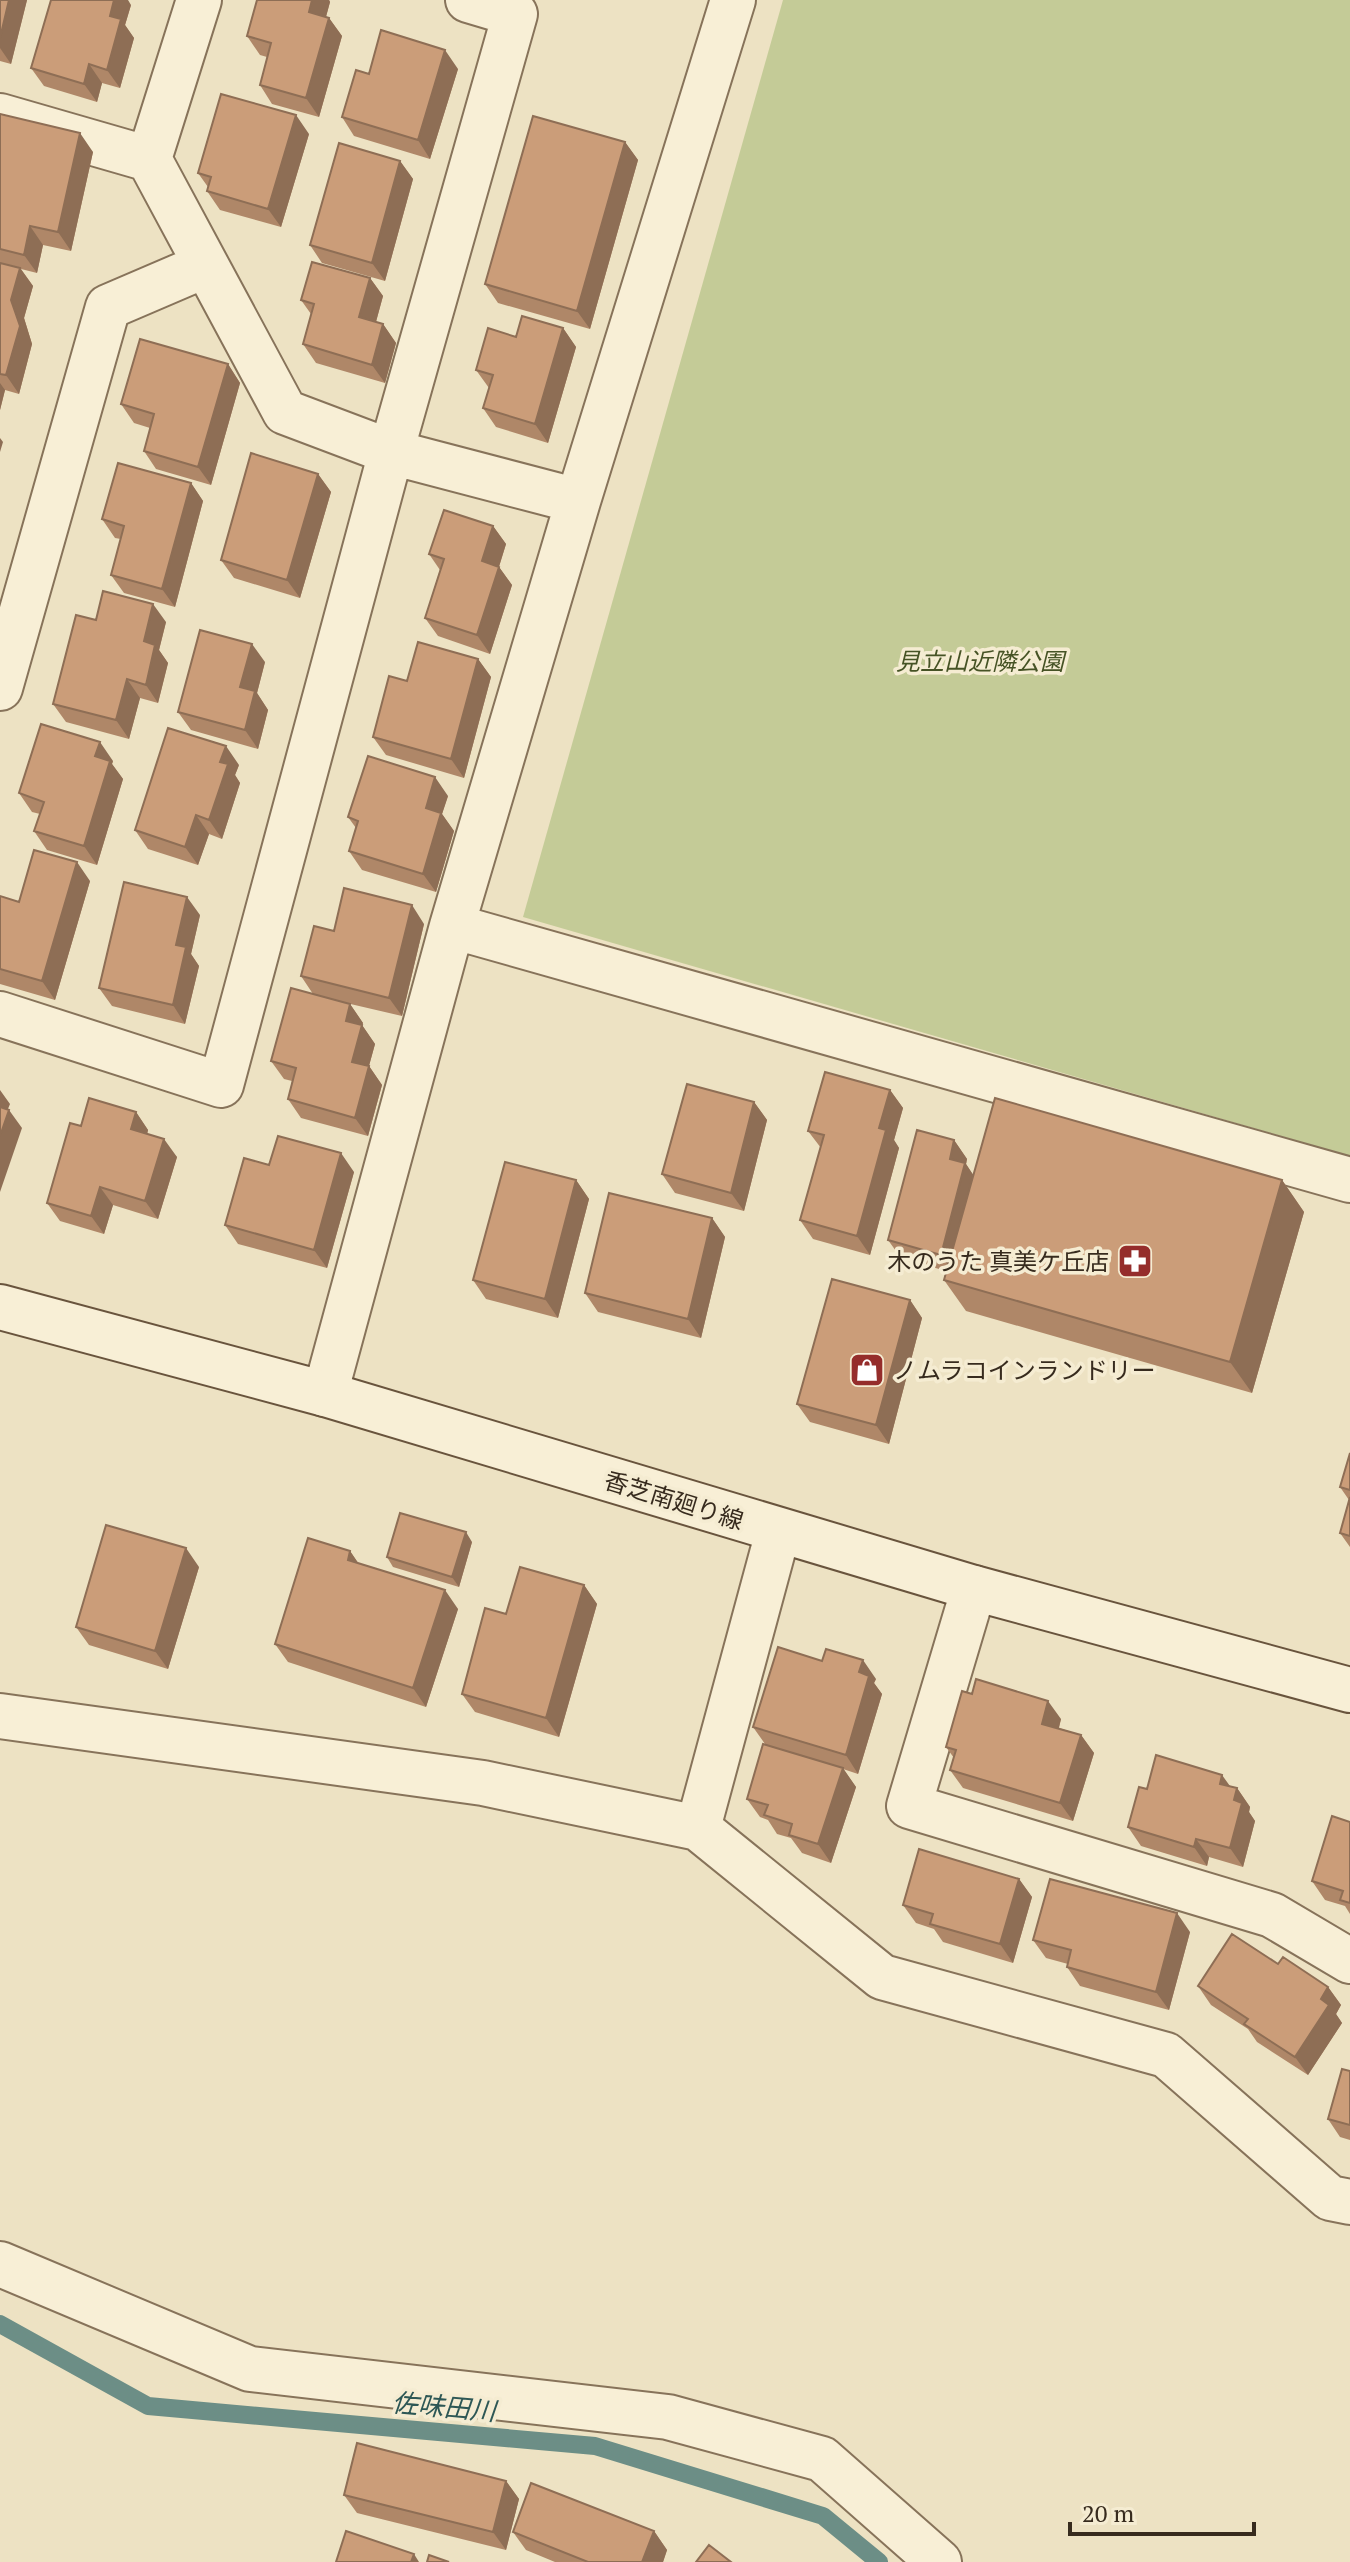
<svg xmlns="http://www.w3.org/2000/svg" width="1350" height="2562" viewBox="0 0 1350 2562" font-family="'PT Serif','Noto Sans JP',serif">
<rect width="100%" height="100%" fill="#ede2c3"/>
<path fill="#c4cb97" d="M783,0H1350V1156L523,917Z"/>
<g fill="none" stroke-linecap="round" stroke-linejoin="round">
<path stroke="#6c8e86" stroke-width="18" d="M0,2324L148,2406L595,2446L823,2516L879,2562"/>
<g stroke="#87735a" stroke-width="48">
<path id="street" d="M0,116L149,159L285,412L391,452L578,501
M149,159L199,0
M0,688L108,307L206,265
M452,926L1350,1180
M0,1014L221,1085L391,452L515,14L468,0
M325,1394L452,926L578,501L733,0
M778,1532L698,1828L882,1977L1166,2055L1330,2198L1350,2202
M974,1588L909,1806L1272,1915L1350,1961
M0,1716L483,1783L698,1828
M0,2264L250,2369L668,2417L822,2459L939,2562"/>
</g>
<g stroke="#69543d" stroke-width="48">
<path id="secondary" d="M0,1307L325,1394L974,1588L1350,1690"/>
</g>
<use href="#street" stroke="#f8efd6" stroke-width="44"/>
<use href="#secondary" stroke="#f8efd6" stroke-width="44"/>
</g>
<path fill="#af8768" d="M0,0H27L11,64L0,61Z
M257,0H329L330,2L326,17L329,18L342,36L319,117L272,104L260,85L267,57L260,55L247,36Z
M131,5L125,25L134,38L120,88L102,83L97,102L44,86L31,68Z
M458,69L430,159L354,136L342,117L369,74Z
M0,114L93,152L71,251L43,245L37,273L21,269L33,286L24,318L32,344L19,394L5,390L0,410Z
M309,134L281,227L220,210L207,191L208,187L198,173Z
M625,142L638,160L590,329L498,303L485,284Z
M400,161L413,179L385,281L322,263L310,245Z
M370,278L383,296L376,322L383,324L396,343L385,383L316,363L303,344L311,314L301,300Z
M563,328L576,347L548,443L496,427L483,408L489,388L476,370L516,337Z
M228,364L240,383L211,485L156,469L144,451L150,428L134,423L121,404Z
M318,474L331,492L300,598L234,578L221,560Z
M191,483L203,501L175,607L124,593L111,575L121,539L115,538L102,519Z
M493,526L506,544L499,567L512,585L490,654L438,636L425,618L440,570L429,554Z
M96,620L166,622L159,650L168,663L158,703L140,698L129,739L66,722L53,704Z
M478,659L491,677L464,778L386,755L373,737L407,681Z
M265,662L257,693L268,710L258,749L191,730L178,712Z
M113,761L112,764L123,779L97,865L47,850L34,831L40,814L32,812L19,793Z
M239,765L235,775L240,783L222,839L209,834L198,865L148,849L135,830Z
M448,796L442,814L454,831L436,892L362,870L349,851L356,828L348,817Z
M90,881L55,1000L0,984V896L19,902Z
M200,915L191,954L199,966L185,1024L112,1006L99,988Z
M424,924L402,1016L329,999L350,1004L363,1023L362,1025L375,1044L369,1066L382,1085L368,1136L301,1118L288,1099L292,1081L284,1079L271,1061L313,994L301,976L334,931Z
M890,1090L903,1108L894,1140L899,1148L870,1255L813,1239L800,1220L821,1148L808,1131Z
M754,1102L767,1120L744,1211L675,1193L662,1174Z
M136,1112L148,1130L147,1134L177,1157L158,1219L113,1205L104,1234L60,1221L47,1203L81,1126Z
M954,1140L967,1159L966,1164L973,1175L1282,1180L1304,1212L1252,1393L966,1311L944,1280L946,1271L901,1258L888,1240Z
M269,1165L354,1172L327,1268L238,1244L225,1225Z
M576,1180L589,1199L558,1318L486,1299L473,1280Z
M712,1218L725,1237L701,1338L598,1312L585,1293Z
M910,1300L922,1318L889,1444L810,1422L797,1404Z
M1350,1453V1547L1340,1533L1349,1500L1340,1487Z
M472,1542L459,1587L393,1567L387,1557Z
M350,1551L358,1563L458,1609L426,1707L288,1662L275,1644Z
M199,1567L168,1669L89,1645L76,1627Z
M584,1585L597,1604L559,1737L475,1712L462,1694L506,1614Z
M876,1679L874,1683L882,1694L858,1774L843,1769L856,1787L831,1863L802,1853L791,1838L777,1834L768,1820L760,1817L747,1799L765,1744L753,1727Z
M1061,1719L1059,1728L1081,1735L1094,1753L1073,1821L963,1788L950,1770L954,1758L946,1747Z
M1230,1786L1237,1788L1250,1807L1249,1812L1255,1821L1243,1867L1209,1857L1207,1866L1141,1846L1128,1827L1147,1789Z
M1350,1822V1914L1345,1906L1325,1900L1312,1881Z
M1019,1879L1032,1897L1013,1963L943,1942L934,1929L916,1923L903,1905Z
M1190,1932L1169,2010L1080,1986L1067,1967L1068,1964L1046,1958L1033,1940Z
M1278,1964L1328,1987L1341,2005L1336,2014L1342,2023L1308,2075L1257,2042L1248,2029L1211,2005L1198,1986Z
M1350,2071V2140L1340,2137L1328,2119Z
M506,2481L519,2499L506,2550L357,2513L344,2495Z
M654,2531L667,2550L663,2562H555L526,2550L513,2532Z"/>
<path fill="#8e6e55" d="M9,0H27L11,64L0,48V38Z
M114,0H128L131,5L125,25L134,38L120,88L107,70L110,16Z
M312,0H329L330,2L322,31L309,12Z
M329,18L342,36L319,117L306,98Z
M445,50L458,69L430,159L418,140Z
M89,64L102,83L97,102L84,84Z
M296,115L309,134L281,227L268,209Z
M80,133L93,152L71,251L58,232Z
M625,142L638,160L590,329L577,311Z
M400,161L413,179L385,281L372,263Z
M30,226L43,245L37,273L24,255Z
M20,268L33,286L24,318L32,344L19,394L6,375L11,300Z
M370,278L383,296L372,336L359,317Z
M383,324L396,343L385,383L372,365Z
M563,328L576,347L548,443L535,424Z
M228,364L240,383L211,485L198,467Z
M0,383L5,390L0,410Z
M0,438L3,442L0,452Z
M318,474L331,492L300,598L287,580Z
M191,483L203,501L175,607L162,589Z
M493,526L506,544L495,579L482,561Z
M499,567L512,585L490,654L477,635Z
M153,604L166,622L159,650L168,663L158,703L146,685L144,641Z
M252,644L265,662L257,693L268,710L258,749L245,730L240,687Z
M478,659L491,677L464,778L451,759Z
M127,679L140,698L129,739L116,720Z
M100,742L113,761L112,764L123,779L97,865L84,846L95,756Z
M226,746L239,765L235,775L240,783L222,839L209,820L220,762Z
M435,777L448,796L442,814L454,831L436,892L423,874L426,808Z
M196,815L209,834L198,865L185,847Z
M77,862L90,881L55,1000L42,981Z
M187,897L200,915L191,954L199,966L185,1024L173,1005L176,945Z
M412,905L424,924L402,1016L389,998Z
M350,1004L363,1023L362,1025L375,1044L365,1080L352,1062L346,1021Z
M369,1066L382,1085L368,1136L355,1118Z
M0,1090L10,1104L3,1121L0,1117Z
M890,1090L903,1108L894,1140L899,1148L870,1255L857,1236L879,1128Z
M754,1102L767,1120L744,1211L731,1193Z
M9,1110L22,1128L0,1192V1136Z
M136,1112L148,1130L144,1147L131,1129Z
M164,1139L177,1157L158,1219L145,1201Z
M954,1140L967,1159L966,1164L978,1182L953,1273L941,1255L950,1159Z
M341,1153L354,1172L327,1268L314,1250Z
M576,1180L589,1199L558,1318L545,1299Z
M1282,1180L1304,1212L1252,1393L1230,1362Z
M100,1187L113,1205L104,1234L91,1216Z
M712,1218L725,1237L701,1338L688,1319Z
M910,1300L922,1318L889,1444L876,1425Z
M466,1532L472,1542L459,1587L452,1577Z
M186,1548L199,1567L168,1669L155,1651Z
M350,1551L363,1570L348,1560Z
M584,1585L597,1604L559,1737L546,1718Z
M445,1590L458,1609L426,1707L413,1688Z
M863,1660L876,1679L874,1683L882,1694L858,1774L846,1755L859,1672Z
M1048,1701L1061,1719L1055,1742L1042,1724Z
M1081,1735L1094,1753L1073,1821L1060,1803Z
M843,1768L856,1787L831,1863L818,1844Z
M1222,1775L1235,1793L1220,1784Z
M1237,1788L1250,1807L1249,1812L1255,1821L1243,1867L1230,1848L1234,1800Z
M1196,1839L1209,1857L1207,1866L1194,1847Z
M1019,1879L1032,1897L1013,1963L1000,1944Z
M1177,1913L1190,1932L1169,2010L1156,1992Z
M1328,1987L1341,2005L1336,2014L1342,2023L1308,2075L1295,2057L1321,1999Z
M506,2481L519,2499L506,2550L493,2532Z
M654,2531L667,2550L663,2562H642Z
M414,2554L419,2562H411Z"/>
<path fill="#cb9d79" stroke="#8e6e55" stroke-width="2" d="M0,0H9L0,38Z
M51,0H114L110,16L121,19L107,70L89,64L84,84L31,68Z
M257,0H312L309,12L329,18L306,98L260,85L271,43L247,36Z
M381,30L445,50L418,140L342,117L356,70L369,74Z
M221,94L296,115L268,209L207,191L211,177L198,173Z
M0,114L80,133L58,232L30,226L24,255L0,249Z
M533,116L625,142L577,311L485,284Z
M339,143L400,161L372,263L310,245Z
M312,262L370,278L359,317L383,324L372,365L303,344L314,304L301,300Z
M0,263L20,268L11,300L20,326L6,375L0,374Z
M522,316L563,328L535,424L483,408L493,375L476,370L488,328L516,337Z
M140,339L228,364L198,467L144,451L154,414L121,404Z
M251,453L318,474L287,580L221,560Z
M118,463L191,483L162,589L111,575L124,526L102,519Z
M444,510L493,526L482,561L499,567L477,635L425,618L444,559L429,554Z
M103,591L153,604L144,641L155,645L146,685L127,679L116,720L53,704L76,615L96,620Z
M200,630L252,644L240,687L255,691L245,730L178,712Z
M418,642L478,659L451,759L373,737L389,676L407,681Z
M41,724L100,742L95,756L110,761L84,846L34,831L44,802L19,793Z
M168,728L226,746L220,762L228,764L209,820L196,815L185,847L135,830Z
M368,756L435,777L426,808L441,813L423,874L349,851L358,821L348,817Z
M34,850L77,862L42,981L0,969V896L19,902Z
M124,882L187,897L176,945L186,947L173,1005L99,988Z
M344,888L412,905L389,998L301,976L314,926L334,931Z
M291,988L350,1004L346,1021L362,1025L352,1062L369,1066L355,1118L288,1099L296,1068L271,1061Z
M825,1072L890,1090L879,1128L886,1130L857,1236L800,1220L824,1135L808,1131Z
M687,1084L754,1102L731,1193L662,1174Z
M89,1098L136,1112L131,1129L164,1139L145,1201L100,1187L91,1216L47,1203L70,1123L81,1126Z
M995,1098L1282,1180L1230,1362L944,1280Z
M0,1107L9,1110L0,1136Z
M917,1130L954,1140L950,1159L965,1163L941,1255L888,1240Z
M278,1136L341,1153L314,1250L225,1225L244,1158L269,1165Z
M505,1162L576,1180L545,1299L473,1280Z
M609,1193L712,1218L688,1319L585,1293Z
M832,1279L910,1300L876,1425L797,1404Z
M1350,1453V1490L1340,1487Z
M1350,1497V1536L1340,1533Z
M400,1513L466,1532L452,1577L387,1557Z
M106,1525L186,1548L155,1651L76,1627Z
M308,1538L350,1551L348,1560L445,1590L413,1688L275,1644Z
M520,1567L584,1585L546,1718L462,1694L485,1608L506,1614Z
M778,1647L822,1661L826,1649L863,1660L859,1672L869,1676L846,1755L753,1727Z
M976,1679L1048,1701L1042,1724L1081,1735L1060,1803L950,1770L956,1750L946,1747L962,1691L972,1694Z
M763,1744L843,1768L818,1844L789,1835L792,1824L764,1815L768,1805L747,1799Z
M1156,1755L1222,1775L1220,1784L1237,1788L1234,1800L1242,1803L1230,1848L1196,1839L1194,1847L1128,1827L1139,1787L1147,1789Z
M1332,1816L1350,1822V1903L1340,1900L1343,1891L1312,1881Z
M919,1849L1019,1879L1000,1944L930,1924L933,1914L903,1905Z
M1050,1879L1177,1913L1156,1992L1067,1967L1071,1950L1033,1940Z
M1232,1934L1278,1964L1283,1957L1328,1987L1321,1999L1329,2005L1295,2057L1244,2024L1248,2019L1198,1986Z
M1342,2069L1350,2071V2125L1328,2119Z
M357,2443L506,2481L493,2532L344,2495Z
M531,2483L654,2531L642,2562H588L513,2532Z
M346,2531L414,2554L411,2562H336Z
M709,2545L731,2562H696Z
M429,2555L449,2562H427Z"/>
<defs>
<g id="pharmacy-square" transform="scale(1.8)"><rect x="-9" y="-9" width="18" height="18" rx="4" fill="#952d2b" stroke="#f5ecd2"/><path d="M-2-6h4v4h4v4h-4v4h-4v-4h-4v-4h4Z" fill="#fff"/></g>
<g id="shop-square" transform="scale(1.8)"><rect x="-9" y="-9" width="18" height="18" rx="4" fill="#952d2b" stroke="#f5ecd2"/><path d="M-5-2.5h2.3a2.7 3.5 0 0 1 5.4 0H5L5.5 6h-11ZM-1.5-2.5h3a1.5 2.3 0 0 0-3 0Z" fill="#fff"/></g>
</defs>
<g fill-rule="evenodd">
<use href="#pharmacy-square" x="1135" y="1261"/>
<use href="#shop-square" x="867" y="1370"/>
</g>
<g text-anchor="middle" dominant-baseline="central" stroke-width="7" stroke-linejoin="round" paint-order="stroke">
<g font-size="24" font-style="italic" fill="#465325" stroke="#f5ecd2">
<text x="980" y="661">見立山近隣公園</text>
</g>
<g font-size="24" fill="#372b1e" stroke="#f5ecd2" text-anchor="end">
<text x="1109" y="1261">木のうた 真美ケ丘店</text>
<text x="893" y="1370" text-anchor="start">ノムラコインランドリー</text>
</g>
<g font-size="24" fill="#372b1e" stroke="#f5ecd2">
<text transform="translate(674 1500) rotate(17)">香芝南廻り線</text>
</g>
<g font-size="26" font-style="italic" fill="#2d5755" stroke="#f5ecd2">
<text transform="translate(444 2406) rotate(5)">佐味田川</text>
</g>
</g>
<path d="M1070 2522v12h184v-12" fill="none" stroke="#372b1e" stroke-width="4"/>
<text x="1082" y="2522" font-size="24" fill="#372b1e" stroke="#f5ecd2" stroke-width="6" paint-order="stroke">20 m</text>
</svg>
